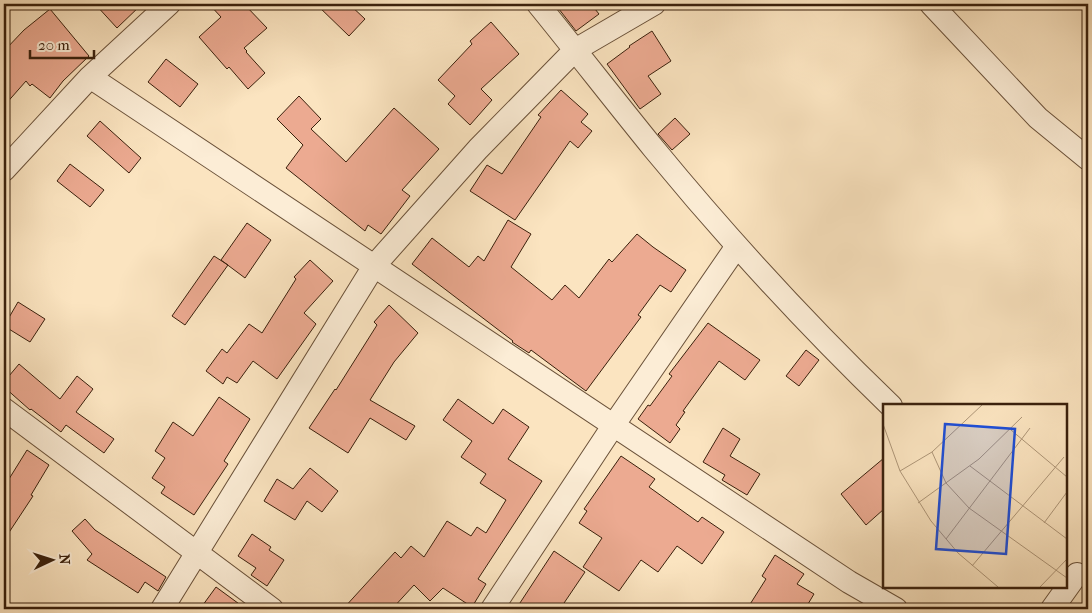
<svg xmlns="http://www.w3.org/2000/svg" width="1092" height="613" viewBox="0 0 1092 613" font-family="'IM FELL French Canon',serif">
<rect width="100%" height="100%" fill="#fbe4c0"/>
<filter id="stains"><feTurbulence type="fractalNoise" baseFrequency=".004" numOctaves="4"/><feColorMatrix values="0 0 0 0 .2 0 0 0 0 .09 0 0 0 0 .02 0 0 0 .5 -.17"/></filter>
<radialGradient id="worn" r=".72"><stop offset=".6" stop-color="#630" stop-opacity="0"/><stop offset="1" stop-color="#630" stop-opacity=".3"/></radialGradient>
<path fill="#ecaa91" stroke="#3a200c" d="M95,4H142L117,28Z
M209,4H244L267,28L244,48L247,51L246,52L265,73L248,89L229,67L227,69L199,37L221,17Z
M316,4H349L365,19L349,36Z
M555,4H591L599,14L576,31Z
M50,9L89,56L63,81L50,98L32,84L30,86L26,81L4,106V51L24,30Z
M491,22L519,54L481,89L492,100L470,125L448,104L455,96L438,80L472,44L470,41Z
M652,31L671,61L648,76L661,94L640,109L607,64L630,47L629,46Z
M166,59L198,84L180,107L148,82Z
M561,90L588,114L581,122L592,131L578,148L570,141L515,220L470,191L487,165L502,174L541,117L538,115Z
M299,96L321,119L311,129L346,162L394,108L439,149L402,190L410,196L381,234L368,225L365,231L286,168L303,145L277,119Z
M675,118L690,134L672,150L658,134Z
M100,121L141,158L129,173L87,136Z
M70,164L104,190L90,207L57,181Z
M508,220L531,234L511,267L552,300L565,285L579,298L609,259L612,262L637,234L653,247L686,270L671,292L660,285L638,315L641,317L586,391L531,350L529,353L512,342L513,341L412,264L432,238L469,267L478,256L484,261Z
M247,223L271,240L245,278L221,260Z
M214,256L228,265L185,325L172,316Z
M310,260L333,281L304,313L316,324L277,379L253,361L237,383L227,377L223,384L206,371L222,349L227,353L249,324L262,333L296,279L294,277Z
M18,302L45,319L30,342L4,326Z
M389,305L418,333L394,362L370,400L415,426L406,440L370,418L348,453L309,428L335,389L336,390L377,325L374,322Z
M708,323L760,360L745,380L719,361L683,411L685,412L676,425L680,429L670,443L638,419L648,405L650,406L672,376L669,374Z
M806,350L819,360L799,386L786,376Z
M19,364L60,399L77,376L93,389L76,412L114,439L104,453L66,425L61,432L31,409L30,410L4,387V382Z
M219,397L250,419L224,461L228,464L194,515L161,493L165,487L152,478L165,458L155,451L173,422L193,436Z
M458,399L493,424L503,409L529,427L508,459L542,481L478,579L486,584L472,607L443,588L430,601L414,585L392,609H343L395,552L401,558L411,546L424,557L447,521L471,536L477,527L486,533L506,500L480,483L486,474L461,457L472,441L443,420Z
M723,428L740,439L730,456L760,474L747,495L722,480L725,475L703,462Z
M27,450L49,465L31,495L33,496L4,540V487Z
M621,456L655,479L649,487L698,522L702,517L724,532L702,564L677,546L658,572L641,560L619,591L583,567L602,538L579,523L587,511L584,509Z
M884,458V509L866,525L841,494Z
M310,468L338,491L322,512L307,501L295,520L264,501L277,479L293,489Z
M85,519L95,530L166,577L158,591L145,582L138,593L87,560L92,554L72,531Z
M252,534L271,547L269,550L284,560L267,586L251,575L256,568L238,556Z
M554,551L585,572L560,609H516Z
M775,555L804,574L797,584L814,594L805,609H747L766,579L762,576Z
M216,587L246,609H200Z"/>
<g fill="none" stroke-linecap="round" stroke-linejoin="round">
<g stroke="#6a5139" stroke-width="24">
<path id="minor" d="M538,4C577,52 615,101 654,149C728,239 807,325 891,406
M931,4L1038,118L1088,159
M90,77L849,582L896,609
M4,170L90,77L169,4
M4,409L272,609
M162,609L374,266L478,149L575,50L654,4
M492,609L613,426L737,246
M1052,609L1077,574"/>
</g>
<use href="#minor" stroke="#fcedd6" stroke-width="22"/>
</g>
<g transform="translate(883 404)">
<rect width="184" height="184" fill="#fbe4c0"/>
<path fill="none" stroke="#ae9678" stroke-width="1" d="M0,20L17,67L48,117L75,149L115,183M128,26L184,73M49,48L63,79L86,104L184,174M87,62L184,135M17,67L49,48L99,1M35,99L96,55L139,13M161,119L184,88M63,135L147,24M89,162L181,53M157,183L184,155"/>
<path fill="#1d4ed8" fill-opacity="0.15" stroke="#1d4ed8" stroke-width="2.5" d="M62,20L132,25L123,150L53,145Z"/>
<rect width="184" height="184" fill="none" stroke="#3a200c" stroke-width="2.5"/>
</g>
<rect width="1092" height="613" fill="none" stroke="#fbe4c0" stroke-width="20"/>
<rect x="5" y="5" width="1082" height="603" fill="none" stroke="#3a200c" stroke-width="2.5"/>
<rect x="10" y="10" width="1072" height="593" fill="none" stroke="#3a200c"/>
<g transform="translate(52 560) rotate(86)" stroke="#fcedd6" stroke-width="4" paint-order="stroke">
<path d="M0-4L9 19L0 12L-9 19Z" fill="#3a200c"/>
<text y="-8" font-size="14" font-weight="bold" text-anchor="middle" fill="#3a200c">N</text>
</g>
<path d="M30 50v8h64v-8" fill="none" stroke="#3a200c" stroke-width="2.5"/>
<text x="38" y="50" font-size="15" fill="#3a200c" stroke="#fcedd6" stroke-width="4" paint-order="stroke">20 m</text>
<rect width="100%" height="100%" filter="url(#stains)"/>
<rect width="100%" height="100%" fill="url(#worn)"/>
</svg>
